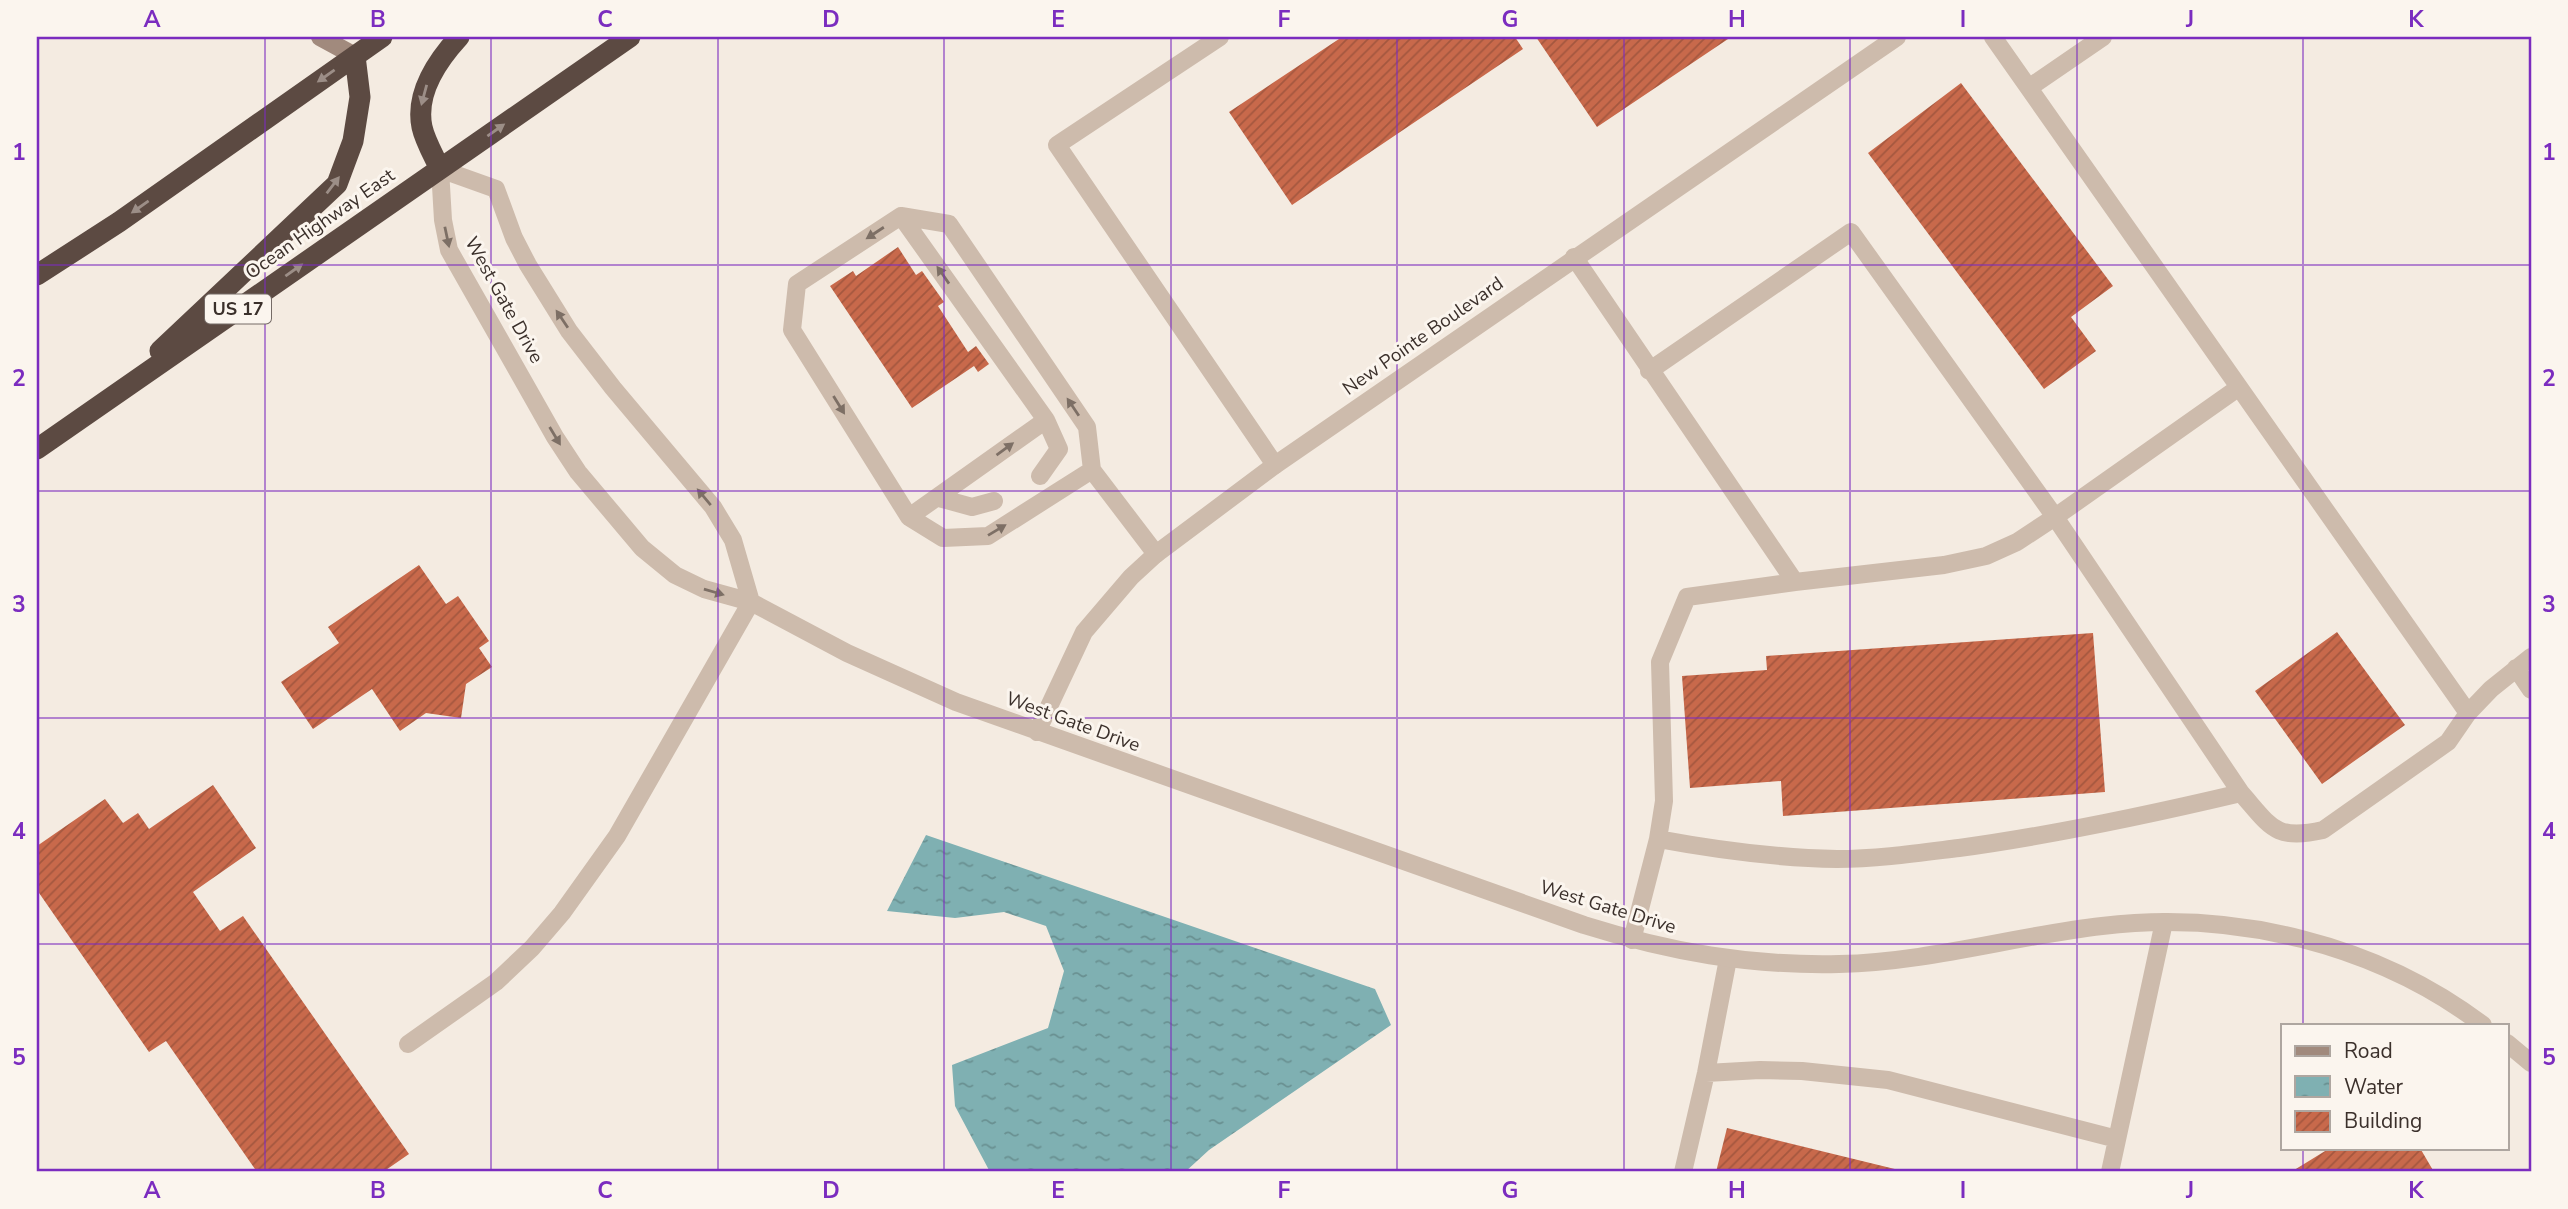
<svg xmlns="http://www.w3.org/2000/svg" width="2568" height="1209" viewBox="0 0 2568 1209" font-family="'Nunito Sans',sans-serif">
<defs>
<pattern id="water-ripples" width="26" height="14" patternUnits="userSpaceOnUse" patternTransform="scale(1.75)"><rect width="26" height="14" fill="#7fb0b2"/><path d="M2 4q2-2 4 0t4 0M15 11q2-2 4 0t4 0" fill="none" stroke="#699091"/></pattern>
<pattern id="building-hatch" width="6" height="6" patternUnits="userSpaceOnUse" patternTransform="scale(1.75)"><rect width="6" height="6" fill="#c8694b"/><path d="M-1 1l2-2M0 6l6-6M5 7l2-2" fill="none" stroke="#a4573f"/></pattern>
</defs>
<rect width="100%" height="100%" fill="#f4ebe1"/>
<path fill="url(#water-ripples)" d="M926,835L1375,989L1391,1025L1209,1150L1185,1172H990L955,1106L952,1065L1048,1028L1064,971L1046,926L1004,912L955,918L887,911Z"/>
<path fill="url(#building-hatch)" d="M1342,37H1515L1523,49L1292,205L1229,112Z
M1536,37H1731L1597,127Z
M1961,83L2113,286L2071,317L2096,351L2044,389L1868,153Z
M898,247L916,275L922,271L944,302L938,306L968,352L976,346L989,364L978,372L974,366L912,408L830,286L853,271L856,276Z
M419,565L446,604L458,596L489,641L479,648L492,667L466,684L461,718L426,713L400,731L372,689L313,729L281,682L339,643L328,627Z
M2337,632L2405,725L2322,784L2255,691Z
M2093,633L2105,792L1783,816L1781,781L1690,788L1682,676L1767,670L1766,656Z
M213,785L256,848L193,892L220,931L243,916L409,1154L383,1172H257L166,1041L149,1052L37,890V846L105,799L123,823L138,813L149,829Z
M1727,1128L1903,1171V1172H1716Z
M2330,1148H2420L2434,1172H2291Z"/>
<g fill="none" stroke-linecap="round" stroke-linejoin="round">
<path stroke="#cdbbac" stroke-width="18" d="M1220,37L1057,145L1275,465
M1993,37L2468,713L2491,689L2531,657
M2030,87L2103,37
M901,216L1046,420L909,517
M1574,257L1795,582L1687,597L1660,662L1664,801L1658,839L1632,940
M1649,371L1851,232L2055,517L2238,388
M1092,470L988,536L943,538L909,517L792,330L797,284L901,216L949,224L1087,427L1092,470L1156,554
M1040,476L1059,449L1046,420
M939,498L972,507L994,501
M2516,668L2531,690
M2241,793C2271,827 2275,841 2323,830L2448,742L2468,713
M1658,839C1717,850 1777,858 1837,859C1878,859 1919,853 1959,848C2054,835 2148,815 2241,793L2055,517L2017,542L1986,556L1944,565L1795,582
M1706,1073L1760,1070L1802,1071L1888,1080L2117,1139
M1683,1172L1706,1073L1728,959
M2110,1172L2164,922"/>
<path stroke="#cdbbac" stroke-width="18" d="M751,602L733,540L713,507L613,388L569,331L528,265L514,238L496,189L440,169L443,220L449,250L555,437L578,472L642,548L675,575L704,589L751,602L847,653L956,702L1584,925C1670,952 1749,966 1839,964C1929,962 2014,936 2102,926C2235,910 2376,944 2483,1025
M1037,732L1084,632L1131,577L1156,554L1275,465L1897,37
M2507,1043L2531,1063
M408,1044L496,982L532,948L562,913L617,836L751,602"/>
<path stroke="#a18a7d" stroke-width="18" d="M320,37L355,56"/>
<path stroke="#5c4a42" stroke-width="21" d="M440,169C434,156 425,141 422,127C415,93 437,61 459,37
M37,275L119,222L382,37
M160,351L337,184L353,141L360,97L355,56
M37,449L630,37"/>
</g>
<defs><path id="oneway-solid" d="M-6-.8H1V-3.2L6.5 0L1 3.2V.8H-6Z" transform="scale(1.75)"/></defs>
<g fill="#9c8e87">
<use href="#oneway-solid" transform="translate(326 76) rotate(145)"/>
<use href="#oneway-solid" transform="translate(424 95) rotate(105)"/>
<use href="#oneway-solid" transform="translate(496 130) rotate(-35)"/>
<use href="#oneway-solid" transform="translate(333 185) rotate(-53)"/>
<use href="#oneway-solid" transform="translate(140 207) rotate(145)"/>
<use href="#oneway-solid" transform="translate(294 270) rotate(-35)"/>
</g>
<g fill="#7d6f65">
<use href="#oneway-solid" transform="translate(875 233) rotate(147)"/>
<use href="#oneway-solid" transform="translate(447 237) rotate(78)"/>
<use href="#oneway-solid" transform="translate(943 275) rotate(-125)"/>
<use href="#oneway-solid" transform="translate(562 319) rotate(-124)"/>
<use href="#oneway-solid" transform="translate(839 405) rotate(58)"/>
<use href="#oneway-solid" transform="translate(1073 407) rotate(-124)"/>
<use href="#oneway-solid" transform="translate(555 436) rotate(59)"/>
<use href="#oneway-solid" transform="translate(1005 449) rotate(-36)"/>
<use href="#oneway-solid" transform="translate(704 497) rotate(-130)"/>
<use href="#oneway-solid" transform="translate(997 530) rotate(-31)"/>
<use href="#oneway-solid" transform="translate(714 592) rotate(16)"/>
</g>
<path fill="none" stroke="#7b2cbf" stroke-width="2" stroke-opacity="0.55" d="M265,37V1172M491,37V1172M718,37V1172M944,37V1172M1171,37V1172M1397,37V1172M1624,37V1172M1850,37V1172M2077,37V1172M2303,37V1025M37,265H2531M37,491H2531M37,718H2531M37,944H2531M2303,1148V1172"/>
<g text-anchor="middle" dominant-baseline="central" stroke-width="6" stroke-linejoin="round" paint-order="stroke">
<rect fill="#fbf5ee" stroke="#756b66" stroke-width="2" x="205" y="294.5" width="66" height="29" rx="5"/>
<g font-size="18" font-weight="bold" fill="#3b302b">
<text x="238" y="309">US 17</text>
</g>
<g font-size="19" fill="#3b302b" stroke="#fbf5ee">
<text transform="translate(320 224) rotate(-35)">Ocean Highway East</text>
<text transform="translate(504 300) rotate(61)">West Gate Drive</text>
<text transform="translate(1423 336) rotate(-35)">New Pointe Boulevard</text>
<text transform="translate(1073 722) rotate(20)">West Gate Drive</text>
<text transform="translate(1608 907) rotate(17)">West Gate Drive</text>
</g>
</g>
<rect width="2568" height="1209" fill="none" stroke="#fbf5ee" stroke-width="77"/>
<rect x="2281" y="1024" width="228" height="126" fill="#fbf5ee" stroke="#aea6a0" stroke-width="2"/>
<rect x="2295" y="1046" width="35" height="10" fill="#a18a7d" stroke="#aea6a0" stroke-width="2"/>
<text x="2344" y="1058" font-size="21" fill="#3b302b">Road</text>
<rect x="2295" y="1076" width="35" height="21" fill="url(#water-ripples)" stroke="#aea6a0" stroke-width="2"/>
<text x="2344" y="1094" font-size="21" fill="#3b302b">Water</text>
<rect x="2295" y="1111" width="35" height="21" fill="url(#building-hatch)" stroke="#aea6a0" stroke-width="2"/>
<text x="2344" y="1128" font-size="21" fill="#3b302b">Building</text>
<rect x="38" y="38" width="2492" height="1132" fill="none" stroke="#7b2cbf" stroke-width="2.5"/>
<g font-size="23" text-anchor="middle" font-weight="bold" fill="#7b2cbf">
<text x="152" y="27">A</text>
<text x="378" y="27">B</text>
<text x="605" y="27">C</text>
<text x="831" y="27">D</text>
<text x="1058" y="27">E</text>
<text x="1284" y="27">F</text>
<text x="1510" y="27">G</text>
<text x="1737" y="27">H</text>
<text x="1963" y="27">I</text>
<text x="2190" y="27">J</text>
<text x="2416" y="27">K</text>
<text x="19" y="160">1</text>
<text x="2549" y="160">1</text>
<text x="19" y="386">2</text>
<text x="2549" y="386">2</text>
<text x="19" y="612">3</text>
<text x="2549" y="612">3</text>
<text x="19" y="839">4</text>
<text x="2549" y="839">4</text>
<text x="19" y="1065">5</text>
<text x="2549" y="1065">5</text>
<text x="152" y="1198">A</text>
<text x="378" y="1198">B</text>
<text x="605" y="1198">C</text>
<text x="831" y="1198">D</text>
<text x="1058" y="1198">E</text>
<text x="1284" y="1198">F</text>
<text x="1510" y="1198">G</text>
<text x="1737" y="1198">H</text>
<text x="1963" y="1198">I</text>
<text x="2190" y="1198">J</text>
<text x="2416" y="1198">K</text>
</g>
</svg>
